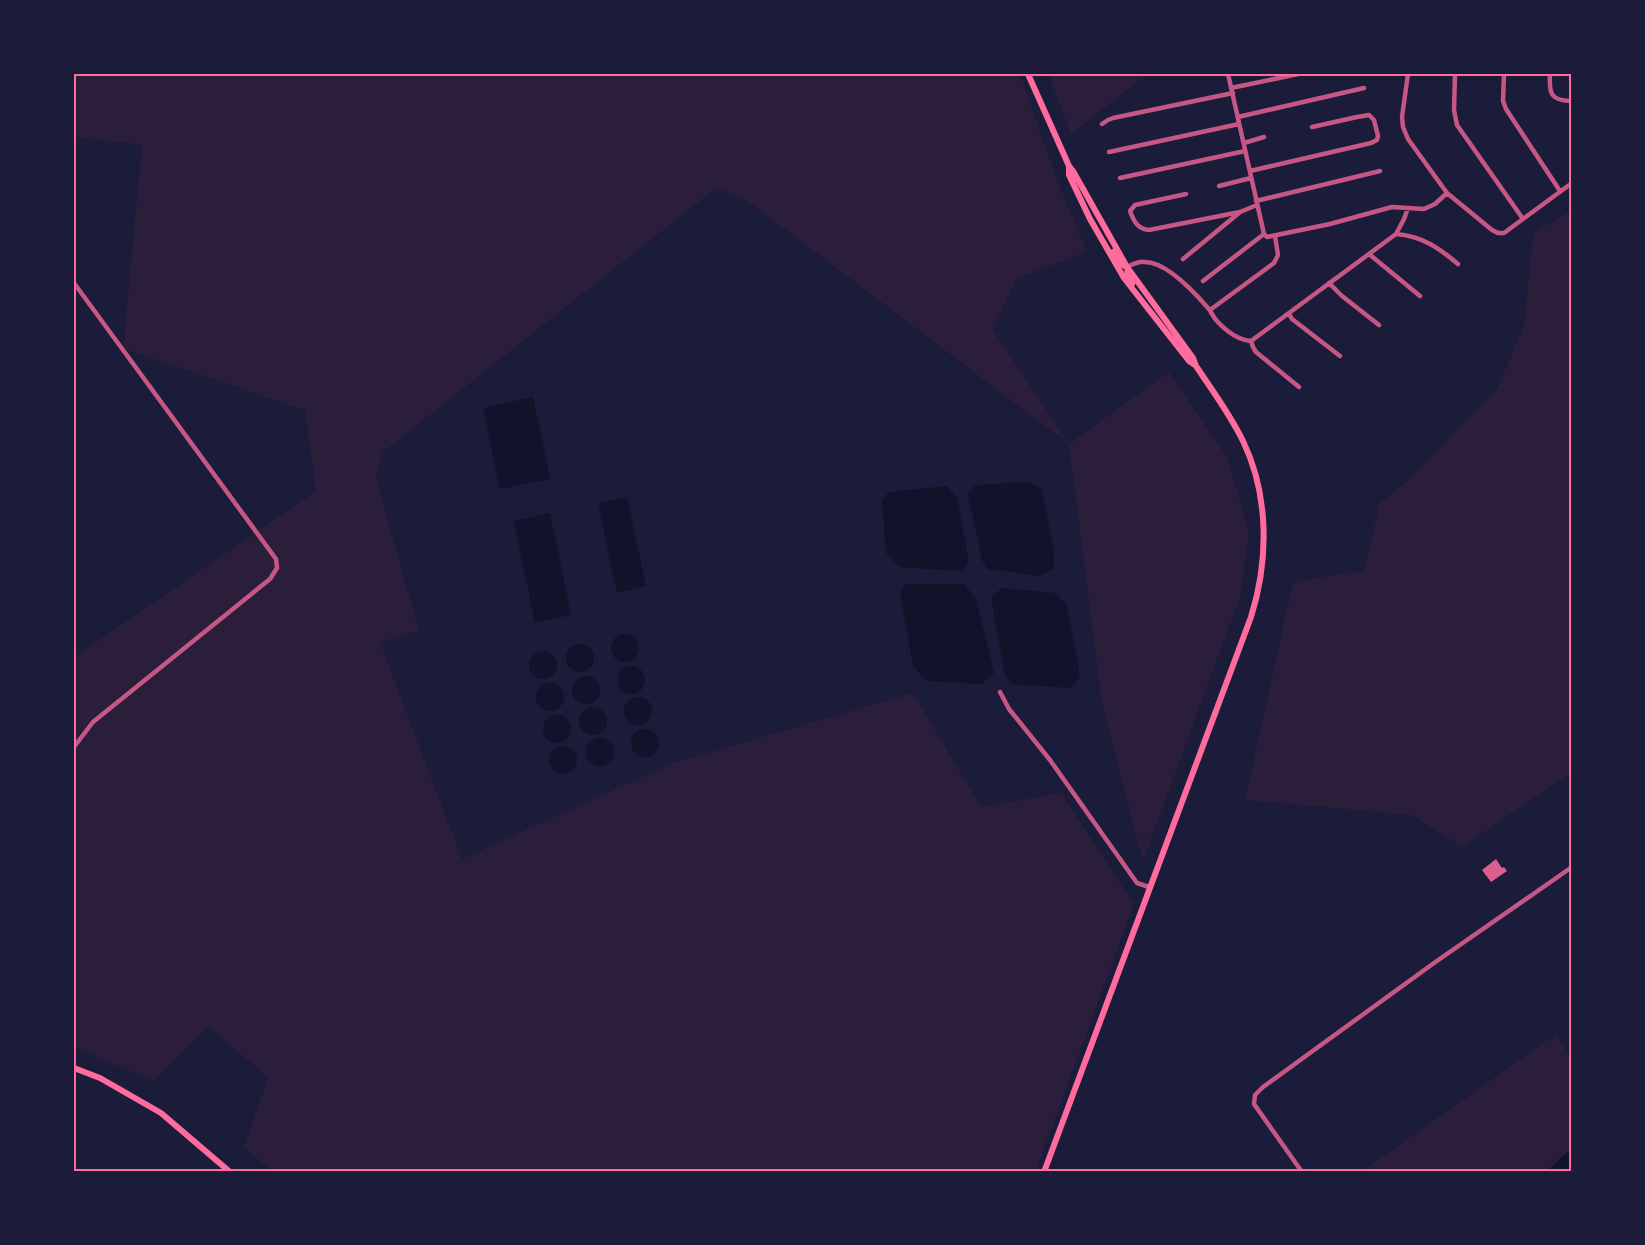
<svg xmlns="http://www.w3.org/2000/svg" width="1645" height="1245" viewBox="0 0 1645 1245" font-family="'Source Sans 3',sans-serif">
<rect width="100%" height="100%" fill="#1b1b3a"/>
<path fill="#2a1e3b" d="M74,74H1020L1057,180L1087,252L1016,279L993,330L1069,444L1169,372L1227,457L1249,532L1240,597L1143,861L1102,704L1069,444L749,202L716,188L383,452L376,478L419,631L380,642L462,859L670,764L913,693L981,807L1061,793L1134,904L1036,1171H272L244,1147L268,1078L208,1026L153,1081L74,1047V657L316,491L305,410L123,349L142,145L74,137Z
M1048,74H1148L1071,134Z
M1571,211V773L1462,847L1412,815L1245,800L1293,582L1364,570L1380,503L1406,482L1497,389L1524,326L1533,233Z
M1556,1034L1571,1057V1152L1566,1153L1550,1171L1361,1172Z"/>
<path fill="#12122b" d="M533,397L550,479L500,489L483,408Z
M1028,482L1041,488L1054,548V568L1040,576L987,569L982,560L968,494L976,485Z
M947,486L957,498L969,562L962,571L900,567L886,553L882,500L889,492Z
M627,497L646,586L617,593L598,503Z
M550,513L571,615L535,623L514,521Z
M906,584H964L976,599L994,673L982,684L926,681L913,666L900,593Z
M1002,588L1055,593L1067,605L1080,677L1070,688L1012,684L1005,676L991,597Z
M611 648a14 14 0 1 1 28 0a14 14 0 1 1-28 0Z
M566 658a14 14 0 1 1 28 0a14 14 0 1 1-28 0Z
M529 665a14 14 0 1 1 28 0a14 14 0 1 1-28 0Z
M617 680a14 14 0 1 1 28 0a14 14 0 1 1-28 0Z
M572 690a14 14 0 1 1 28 0a14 14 0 1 1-28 0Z
M536 697a14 14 0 1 1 28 0a14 14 0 1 1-28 0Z
M624 711a14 14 0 1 1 28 0a14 14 0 1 1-28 0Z
M579 721a14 14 0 1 1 28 0a14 14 0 1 1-28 0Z
M543 729a14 14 0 1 1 28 0a14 14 0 1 1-28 0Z
M631 743a14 14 0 1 1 28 0a14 14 0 1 1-28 0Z
M586 752a14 14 0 1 1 28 0a14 14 0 1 1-28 0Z
M549 760a14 14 0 1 1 28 0a14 14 0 1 1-28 0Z
M1571,1152V1171H1547L1566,1153Z"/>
<path fill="#dd5f8e" d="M1496,859L1502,868L1504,867L1507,871L1491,882L1482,870Z"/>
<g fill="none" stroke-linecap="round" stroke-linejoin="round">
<path stroke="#c65784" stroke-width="4.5" d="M1228,74L1264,234L1267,237L1330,224L1392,207L1424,209L1435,204L1447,193
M1408,74L1402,117L1403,127L1408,139L1447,193L1492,230L1498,233H1504L1572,183
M1455,74L1454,110L1457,125L1523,219
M1504,74L1503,101L1506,109L1560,191
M1550,74C1549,93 1550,101 1572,101
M1231,88L1298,74
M1238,117L1364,88
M1102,124L1108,120L1113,118L1233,93
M1244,143L1264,137
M1109,152L1239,124
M1250,171L1371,143L1377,140L1378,136L1374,120L1369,115L1357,117L1312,127
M1120,178L1245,151
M1219,186L1251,178
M1186,194L1135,205L1130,211C1134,222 1138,229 1149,230L1240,212L1257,205
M1256,201L1380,171
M1396,234C1422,236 1439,248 1458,264
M1369,254L1420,296
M1183,259L1239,213
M1127,267C1133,264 1139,261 1145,262C1167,262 1195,293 1208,308C1211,312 1213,316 1216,320C1225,330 1238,340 1251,341L1396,234L1404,219L1408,208
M1203,281L1264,234
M74,283L276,559L277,568L270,579L93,722L74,747
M1329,283L1342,296L1379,325
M1210,310L1274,263L1278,255L1275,236
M1289,314L1292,319L1340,356
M1251,341L1253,347L1256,352L1299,387
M1000,692L1009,709L1050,760L1137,883L1149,887
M1302,1172L1254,1104L1255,1095L1263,1087L1434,963L1572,867"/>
<path stroke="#ff6b9d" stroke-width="6" d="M1028,74L1069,166L1073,171L1127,267L1193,358L1196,366C1212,390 1230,414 1243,441C1269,495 1269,560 1251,617L1044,1172
M1069,166V175L1090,219L1124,278L1189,361L1195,365
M1113,252L1121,264L1127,267L1128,275L1132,284
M74,1068L100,1078L161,1113L230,1172"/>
</g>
<rect width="1645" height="1245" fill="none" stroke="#1b1b3a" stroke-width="150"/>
<rect x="75" y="75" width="1495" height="1095" fill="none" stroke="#ff6b9d" stroke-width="2"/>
</svg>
